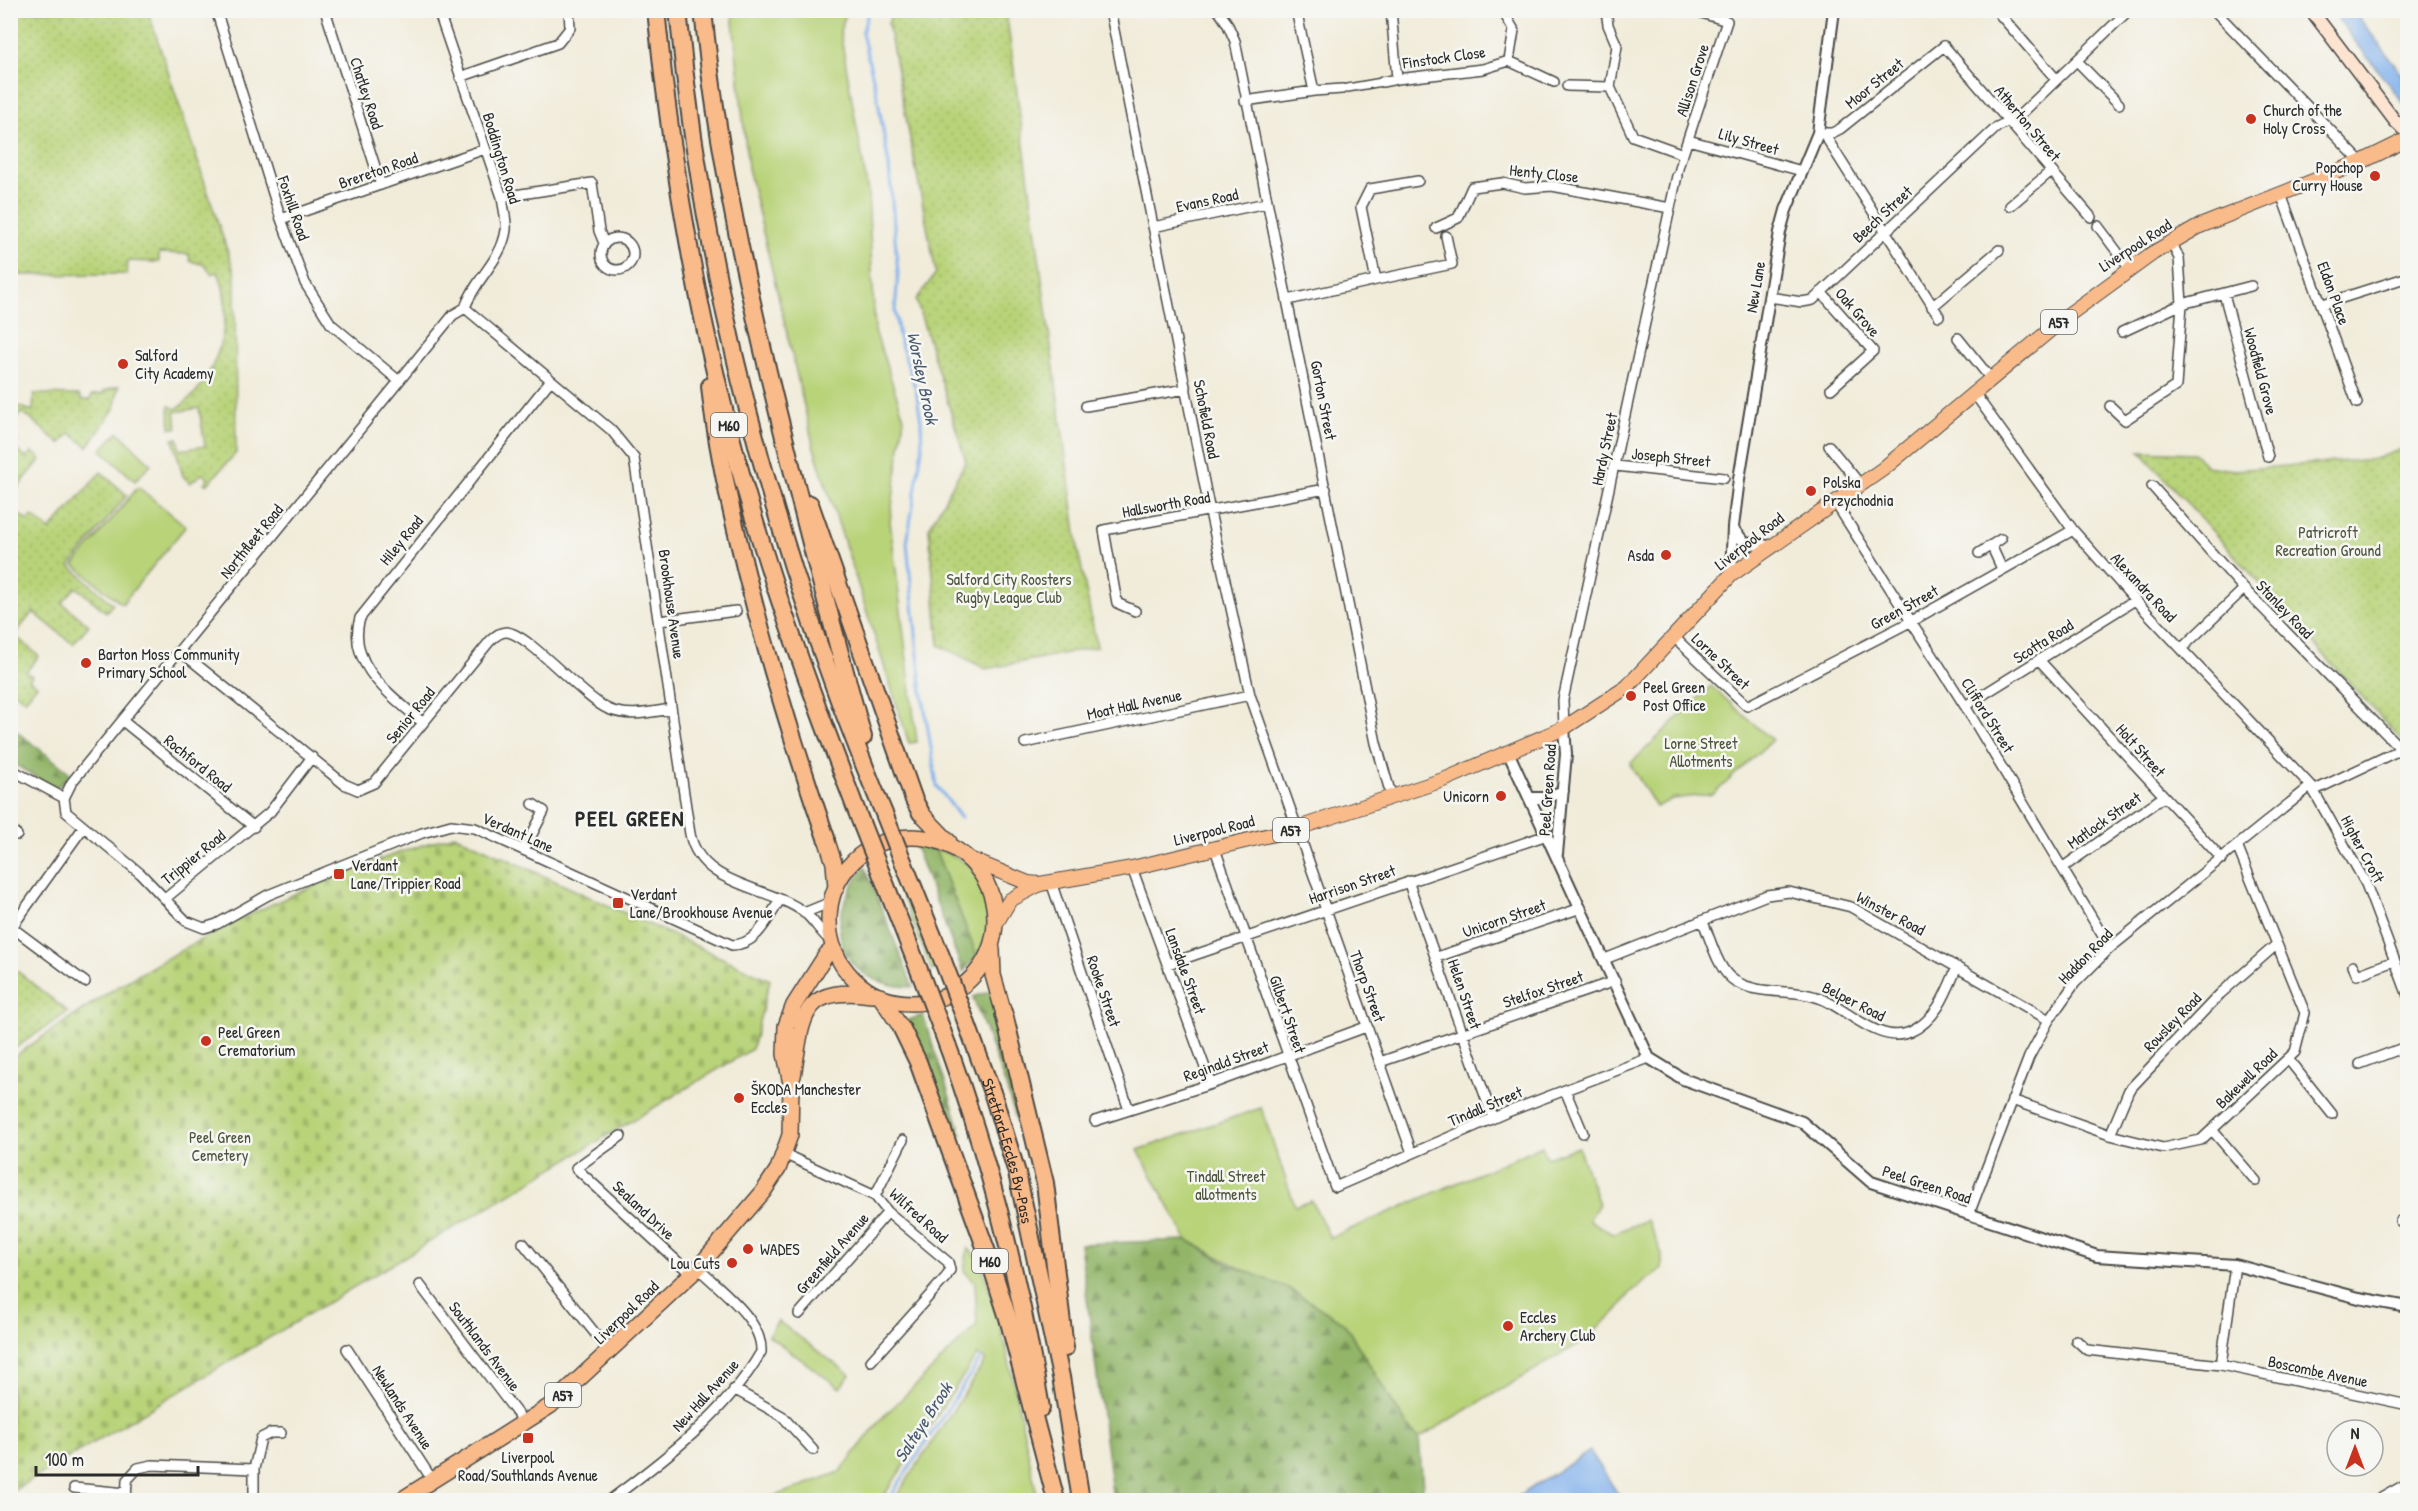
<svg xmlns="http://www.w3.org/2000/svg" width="2418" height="1511" viewBox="0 0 2418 1511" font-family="'Patrick Hand',sans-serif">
<defs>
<pattern id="forest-firs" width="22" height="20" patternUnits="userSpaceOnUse" patternTransform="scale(1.5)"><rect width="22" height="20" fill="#92b568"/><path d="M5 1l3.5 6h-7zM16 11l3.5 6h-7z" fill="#779356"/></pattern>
<pattern id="cemetery-stones" width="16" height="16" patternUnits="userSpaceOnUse" patternTransform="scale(1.5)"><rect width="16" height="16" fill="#b8d378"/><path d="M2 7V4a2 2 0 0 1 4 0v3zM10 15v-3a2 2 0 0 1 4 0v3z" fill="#9eb568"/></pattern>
<pattern id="park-dots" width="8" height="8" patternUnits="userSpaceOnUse" patternTransform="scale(1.5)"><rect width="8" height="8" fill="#b8d378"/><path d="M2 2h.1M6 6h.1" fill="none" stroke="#9eb568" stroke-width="1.8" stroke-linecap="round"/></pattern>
</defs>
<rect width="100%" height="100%" fill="#f6f6f2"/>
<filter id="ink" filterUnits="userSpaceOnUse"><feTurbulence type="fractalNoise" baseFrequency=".0167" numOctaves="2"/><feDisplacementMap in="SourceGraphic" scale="12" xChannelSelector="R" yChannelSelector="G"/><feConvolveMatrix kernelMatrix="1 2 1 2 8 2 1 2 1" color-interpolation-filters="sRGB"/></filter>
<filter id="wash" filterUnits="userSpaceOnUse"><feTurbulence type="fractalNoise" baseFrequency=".008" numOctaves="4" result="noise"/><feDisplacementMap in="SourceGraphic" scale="24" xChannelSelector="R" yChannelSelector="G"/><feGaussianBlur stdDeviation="1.35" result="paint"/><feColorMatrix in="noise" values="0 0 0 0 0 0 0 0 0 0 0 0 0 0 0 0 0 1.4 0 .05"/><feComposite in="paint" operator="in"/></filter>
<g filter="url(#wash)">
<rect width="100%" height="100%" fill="#f1ecda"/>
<path fill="#b8d378" stroke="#727f52" stroke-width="1.5" d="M732,11H847L840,31L868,192L875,331L904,418L890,521L917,742L909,743L814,448L748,168Z
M118,432L151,464L135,481L101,450Z
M138,487L186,526L122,604L74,565Z
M1711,686L1772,740L1714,794L1672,799L1656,807L1630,764Z
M935,849C991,865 1003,906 977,956Z
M897,868L937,969L932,971L892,870Z
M1261,1108L1295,1206L1312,1201L1330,1238L1542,1146L1547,1158L1578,1147L1599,1204L1589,1220L1612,1234L1647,1220L1662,1254V1269L1631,1292L1617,1311L1582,1342L1419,1438L1409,1429L1344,1323L1187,1240L1138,1150Z
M968,1248L981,1261L1006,1347L1038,1500H894L986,1360L977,1355L881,1500H764L840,1472L881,1419L977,1325L975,1282L964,1271Z
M778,1321L850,1375L840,1388L768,1335Z"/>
<path fill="url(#forest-firs)" stroke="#5e704a" stroke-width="1.5" d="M10,726L70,773L59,786L51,787L11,762Z
M915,846L935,849L977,956L963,972Z
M865,867L913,987C837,986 819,922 865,867Z
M992,991L1034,1154L1027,1156L1006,1086L973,997Z
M923,1015L962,1135L953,1137L918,1042L906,1021Z
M1187,1240L1228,1264L1288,1288L1344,1323L1409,1429L1419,1438L1424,1500H1113L1080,1244Z"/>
<path fill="url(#cemetery-stones)" stroke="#727f52" stroke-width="1.5" d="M455,835L770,980L752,1049L11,1492V1059C48,1033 85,1007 124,983C227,921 339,869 455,835Z"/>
<path fill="url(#park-dots)" stroke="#727f52" stroke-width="1.5" d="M10,11H148L235,274L236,453L207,485L204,483L208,478L202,474L190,483L183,476L173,439L178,438L180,450L205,446L199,408L175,412L177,428H170L169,406L176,409C217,384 237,315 218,272L211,274L205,265L190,261L189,254L159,253V262L127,261V274L11,275Z
M892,11H1006L1079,555L1097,647L986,669L939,645L929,528L966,461L916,300L936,273L888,24Z
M119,386L114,409L88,447L70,433L60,444L22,412L11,425V404L33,411L34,394L79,395L82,400H90L92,395L103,394L104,391Z
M11,435L18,441L13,447L26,458L32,452L41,459L11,496Z
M2407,447L2408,739L2402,741L2140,451L2194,453L2206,466L2234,470L2375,459Z
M101,472L127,495L70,566L113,604L106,612L76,587L62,603L89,625L73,644L33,612L14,635L39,656L26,672L32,676L29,680L37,685L25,700L11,689V508L28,521L32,516L50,530Z
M11,966L68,1012L11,1051H10Z"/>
<path fill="#81b1ec" stroke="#566e8c" stroke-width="1.5" d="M2331,11H2354L2407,81V107Z
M1590,1451L1622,1500H1512Z"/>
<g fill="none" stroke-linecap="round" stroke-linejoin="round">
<path stroke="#81b1ec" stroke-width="3" d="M869,10L862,33L877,95L889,166L898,274L895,311L899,338L916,390L921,421L922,448L907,543L921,685L937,786L961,818
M888,1500L981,1358"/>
</g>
</g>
<g filter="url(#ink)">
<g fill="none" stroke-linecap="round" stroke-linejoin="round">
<g stroke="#494845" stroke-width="10">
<path id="pedestrian" d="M1342,89L1382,82
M1677,176L1683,154"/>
</g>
<g stroke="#494845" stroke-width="12">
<path id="minor" d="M216,10L281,219L305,283L331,324L399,381
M325,10L381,185
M438,10L502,197C503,207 507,220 506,230C502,260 474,280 465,308
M1110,10L1210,512L1250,695L1412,1153
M1218,10L1227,23L1235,41L1376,743L1392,798
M1391,10L1397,79L1483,69L1509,61L1514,30L1502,10
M1606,10L1608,25L1617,46L1610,87L1633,136L1683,154L1727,21L1702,13
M1996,10L2056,79
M2214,10L2361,162
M1509,61L1554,82
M2077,61L2119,104
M460,77L558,43L570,28L569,10
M1382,82L1397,79
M1567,86L1610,87
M1314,91L1342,89
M1245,101L1314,91L1296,10
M1818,133H1832L1840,129L1944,46L2091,217
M1824,134L1939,316
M1688,140L1802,171
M2281,194L2357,403
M502,197L592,183L599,231L604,243
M2010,206L2050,172
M281,219L485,149
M2098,226L2130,269
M1153,227L1266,203
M1436,228L1458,218L1472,187L1502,183L1525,188L1552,186L1670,208
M601 254a16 16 0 1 1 32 0a16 16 0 1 1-32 0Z
M2171,242L2179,258L2182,304L2251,286
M1376,280L1452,264L1446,236
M1821,292L1873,351L1831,389
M2224,294L2268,457
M1769,297L1802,302L1813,300L1997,127L2019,116L2129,10
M1288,300L1376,280L1361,207L1370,189L1418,181
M2323,304L2408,277
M1932,307L1999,250
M465,308L453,315L72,782L64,798L66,812L141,874L186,921L204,928L217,924L268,895L422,833L451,825L475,828L732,945C757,945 768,918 780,900
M465,308L611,430L634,458L690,834C701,887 767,885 804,912C815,921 821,934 832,942
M1958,338L1991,379
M1974,393L2073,530L2135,600L2311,786L2366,884L2408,996
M1086,406L1186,389
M2110,406L2125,420L2176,386L2182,304L2122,332
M1829,446L1860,484
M1616,466L1724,478
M2152,486L2244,589L2401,749
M1835,502L1965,706L2110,948
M1991,545L2002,569
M1979,553L2001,539
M1135,611L1117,603L1104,530L1326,489
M659,621L736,611
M1674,637L1747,706L1910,622L2073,530
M2182,648L2244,589
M180,651L344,784L358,790L374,783L490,641C495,636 500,632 506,632C527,632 583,698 608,709C629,718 651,712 671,709
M2040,661L2222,859
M1965,706L2135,600
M124,722L254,827
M423,723C391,695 346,664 360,618L550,381
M1564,728L1563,700L1677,176
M1025,743L1250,695
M10,769L64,798
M2313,791L2408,746
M10,829L17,835
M1215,849L1335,1187L1505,1113L1649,1058
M524,850L544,811L533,804
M1132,868L1211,1084
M2062,868L2163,797
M1408,881L1493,1118
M1051,882L1129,1110
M166,898L270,812L312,757
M804,913L831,902
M1703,922C1711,940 1718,971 1735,981C1761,997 1796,987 1824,1000C1849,1011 1881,1045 1910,1032C1937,1020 1947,991 1957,967
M10,926L85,982
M12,927L83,828
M1437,957L1581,908
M1605,959L1767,895L1789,892L1851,907L2049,1020
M1168,964L1547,835
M2353,966L2357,975L2394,961
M2288,1059L2332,1114
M1380,1062L1615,981
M2360,1064L2408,1046
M1565,1090L1583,1133
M2012,1100L2110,1135L2163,1148L2201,1140L2295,1052L2305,1013L2237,846
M1095,1121L1211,1084L1366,1027
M2213,1131L2256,1181
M2110,1135L2129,1090L2220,994L2276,945
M621,1136L576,1168L691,1274
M784,1154L875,1196L888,1212L948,1262L950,1270L946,1277L871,1361
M875,1196L903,1140
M1969,1214L2029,1057L2049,1020L2075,983L2110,948L2311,786
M2400,1221L2408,1218
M523,1243L610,1352
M420,1285L525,1424
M799,1314L888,1212
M2076,1340L2087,1350L2221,1365L2408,1405
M347,1349L433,1481
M2221,1365L2235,1265
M734,1389L782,1416L813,1450
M74,1488L126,1493
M126,1500L127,1480L138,1468L152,1465L254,1469
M254,1500V1469L261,1438L271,1433H281
M610,1500C665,1459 726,1413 761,1352C763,1320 719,1289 698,1268
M2378,1500L2408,1483"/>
</g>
<g stroke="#494845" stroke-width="14">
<path id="tertiary" d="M1733,529L1745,543L1769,546
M1731,575L1733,527L1739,479L1780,232L1786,210L1818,133L1834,10
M1509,754L1649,1058L1683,1079L1802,1122L1871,1182L2097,1256L2235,1265L2359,1298L2408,1307
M1530,798H1546L1563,791
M1557,854L1566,754L1564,728"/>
</g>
<g stroke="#494845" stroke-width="15">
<path id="secondary" d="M2311,10L2395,121L2408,133"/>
</g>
<g stroke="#494845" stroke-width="16">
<path id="primary" d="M967,858L1028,883L1040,884L1132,868L1295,829L1446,779L1564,728L1627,687L1731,575L1883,469L2068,315L2153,253L2200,226L2361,162L2408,139
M995,925L1010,900L1040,884"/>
</g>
<g stroke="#494845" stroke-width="18">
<path id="trunk" d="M921,813L949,842
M829 920a83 83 0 1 1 166 0a83 83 0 1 1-166 0Z
M826,838L834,863L836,888
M992,949L993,975L1004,1014
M880,996L902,1029
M793,1076C803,1018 799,985 872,995
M401,1500L550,1406L698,1268L763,1192L778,1169L790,1135L791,1084L785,1054L786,1026L794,1005L826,955L834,948"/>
</g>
<g stroke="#494845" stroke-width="20">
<g id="motorway">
<path d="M656,10C674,193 708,373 763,548C792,642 827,733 862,825"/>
<path d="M678,10C704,288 777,559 885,816"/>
<path d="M703,10C717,152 747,288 781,425C807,530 834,633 863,737"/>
<path d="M710,386C715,435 725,483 736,530C760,635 791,737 826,838"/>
<path d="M810,504L914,800L921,813"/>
<path d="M904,864L943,961"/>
<path d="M881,873L919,970"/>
<path d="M1004,1014L1045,1183L1065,1348"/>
<path id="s1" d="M964,1016L994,1098L1017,1173L1061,1377L1081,1500"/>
<path d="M940,1025C987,1149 1019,1277 1041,1408"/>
<path d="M902,1029L918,1062L988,1255L1008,1318L1056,1500"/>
</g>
</g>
<use href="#pedestrian" stroke="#fff" stroke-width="7"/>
<use href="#minor" stroke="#fff" stroke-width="9"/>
<use href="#tertiary" stroke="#fff" stroke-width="10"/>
<use href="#secondary" stroke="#fde4d1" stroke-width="12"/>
<use href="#primary" stroke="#fabb8b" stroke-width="14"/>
<use href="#trunk" stroke="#fabb8b" stroke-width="15"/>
<use href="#motorway" stroke="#fabb8b" stroke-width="16"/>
<g stroke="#494845" stroke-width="20" stroke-linecap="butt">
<path id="motorway-bridge" d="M885,816L904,864
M862,825L881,873
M943,961L964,1016
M919,970L940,1025"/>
</g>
<use href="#motorway-bridge" stroke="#fabb8b" stroke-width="16"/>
</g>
</g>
<g fill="#c8321e" stroke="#f6f6f2" stroke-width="2">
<circle cx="2251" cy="119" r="6"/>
<circle cx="2375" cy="176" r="6"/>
<circle cx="123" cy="364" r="6"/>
<circle cx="1811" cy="491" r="6"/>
<circle cx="1666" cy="555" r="6"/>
<circle cx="86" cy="663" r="6"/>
<circle cx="1631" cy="696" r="6"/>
<circle cx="1501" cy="796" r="6"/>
<rect x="333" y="868" width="12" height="12" rx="3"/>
<rect x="612" y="897" width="12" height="12" rx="3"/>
<circle cx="206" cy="1041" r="6"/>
<circle cx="739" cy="1098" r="6"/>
<circle cx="748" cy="1249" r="6"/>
<circle cx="732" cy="1263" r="6"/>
<circle cx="1508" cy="1326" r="6"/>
<rect x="522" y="1432" width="12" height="12" rx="3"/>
</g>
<g text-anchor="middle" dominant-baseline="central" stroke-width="5" stroke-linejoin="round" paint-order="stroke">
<g fill="#f6f6f2" stroke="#686867" stroke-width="1.5">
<rect x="2041" y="310" width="36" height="24" rx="4.5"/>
<rect x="711" y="413" width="36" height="24" rx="4.5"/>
<rect x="1273" y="818" width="36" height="24" rx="4.5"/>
<rect x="972" y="1249" width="36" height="24" rx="4.5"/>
<rect x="545" y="1383" width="36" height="24" rx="4.5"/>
</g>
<g font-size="15" font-weight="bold" fill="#2b2b2b">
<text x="2059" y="322">A57</text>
<text x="729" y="425">M60</text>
<text x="1291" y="830">A57</text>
<text x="990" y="1261">M60</text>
<text x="563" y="1395">A57</text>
</g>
<g font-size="16" fill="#2b2b2b" stroke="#f6f6f2">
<text transform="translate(1444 57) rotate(-8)">Finstock Close</text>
<text transform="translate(1692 80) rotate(-72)">Allison Grove</text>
<text transform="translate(1874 83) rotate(-39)">Moor Street</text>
<text transform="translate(367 93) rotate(72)">Chatley Road</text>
<text transform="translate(2028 123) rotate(50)">Atherton Street</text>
<text transform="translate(1749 141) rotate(16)">Lily Street</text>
<text transform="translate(502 158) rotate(73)">Boddington Road</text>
<text transform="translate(378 170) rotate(-19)">Brereton Road</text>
<text transform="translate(1544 173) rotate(6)">Henty Close</text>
<text transform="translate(1207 200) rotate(-12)">Evans Road</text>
<text transform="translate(294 208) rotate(71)">Foxhill Road</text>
<text transform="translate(1882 214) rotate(-43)">Beech Street</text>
<text transform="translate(2135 245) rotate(-33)">Liverpool Road</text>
<text transform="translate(1755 287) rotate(-80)">New Lane</text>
<text transform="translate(2334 293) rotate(70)">Eldon Place</text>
<text transform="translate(1858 312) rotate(49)">Oak Grove</text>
<text transform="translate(2261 371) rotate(75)">Woodfield Grove</text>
<text transform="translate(1324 400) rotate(79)">Gorton Street</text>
<text transform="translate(1207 419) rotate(79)">Schofield Road</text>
<text transform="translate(1604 449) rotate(-78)">Hardy Street</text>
<text transform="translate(1671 457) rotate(6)">Joseph Street</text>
<text transform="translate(1166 504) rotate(-10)">Hallsworth Road</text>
<text transform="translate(401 540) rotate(-51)">Hiley Road</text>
<text transform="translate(251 541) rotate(-51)">Northfleet Road</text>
<text transform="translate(1749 541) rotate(-38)">Liverpool Road</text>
<text transform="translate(2144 587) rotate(47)">Alexandra Road</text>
<text transform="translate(672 604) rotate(82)">Brookhouse Avenue</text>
<text transform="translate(1904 607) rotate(-29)">Green Street</text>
<text transform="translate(2285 609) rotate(46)">Stanley Road</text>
<text transform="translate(2043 641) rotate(-32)">Scotta Road</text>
<text transform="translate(1721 661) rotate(44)">Lorne Street</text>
<text transform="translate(1134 704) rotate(-12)">Moat Hall Avenue</text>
<text transform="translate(410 715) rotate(-51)">Senior Road</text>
<text transform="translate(1988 715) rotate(58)">Clifford Street</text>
<text transform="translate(2141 750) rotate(48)">Holt Street</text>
<text transform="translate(198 763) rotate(39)">Rochford Road</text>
<text transform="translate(1547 790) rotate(-86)">Peel Green Road</text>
<text transform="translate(2104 820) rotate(-35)">Matlock Street</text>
<text transform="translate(1214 830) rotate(-14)">Liverpool Road</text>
<text transform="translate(518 832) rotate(24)">Verdant Lane</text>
<text transform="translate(2363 849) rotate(62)">Higher Croft</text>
<text transform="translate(193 857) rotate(-39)">Trippier Road</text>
<text transform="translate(1352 884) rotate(-19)">Harrison Street</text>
<text transform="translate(1891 913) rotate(28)">Winster Road</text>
<text transform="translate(1504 918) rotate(-19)">Unicorn Street</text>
<text transform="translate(2085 956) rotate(-46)">Haddon Road</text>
<text transform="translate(1186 971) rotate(70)">Lansdale Street</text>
<text transform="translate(1368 986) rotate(70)">Thorp Street</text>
<text transform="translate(1543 989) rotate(-19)">Stelfox Street</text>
<text transform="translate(1104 991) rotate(71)">Rooke Street</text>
<text transform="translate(1465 994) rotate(71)">Helen Street</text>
<text transform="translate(1854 1001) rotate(27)">Belper Road</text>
<text transform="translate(1288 1014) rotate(71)">Gilbert Street</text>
<text transform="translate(2172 1022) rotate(-46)">Rowsley Road</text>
<text transform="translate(1226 1061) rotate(-20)">Reginald Street</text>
<text transform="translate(2246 1078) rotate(-44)">Bakewell Road</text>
<text transform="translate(1485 1106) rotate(-23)">Tindall Street</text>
<text stroke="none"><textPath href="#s1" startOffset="142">Stretford-Eccles By-Pass</textPath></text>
<text transform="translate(1927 1184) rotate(18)">Peel Green Road</text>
<text transform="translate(644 1210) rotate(43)">Sealand Drive</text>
<text transform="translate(919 1215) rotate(42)">Wilfred Road</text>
<text transform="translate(832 1253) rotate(-49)">Greenfield Avenue</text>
<text transform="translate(626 1312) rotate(-44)">Liverpool Road</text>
<text transform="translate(485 1346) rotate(53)">Southlands Avenue</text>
<text transform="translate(2318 1371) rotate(12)">Boscombe Avenue</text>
<text transform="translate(705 1395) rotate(-48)">New Hall Avenue</text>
<text transform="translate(403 1407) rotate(57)">Newlands Avenue</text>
</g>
<g font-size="16" fill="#2b2b2b" stroke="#f6f6f2" text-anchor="start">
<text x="2263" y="110">Church of the<tspan x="2263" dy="18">Holy Cross</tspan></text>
<text x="2363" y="167" text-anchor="end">Popchop<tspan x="2363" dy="18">Curry House</tspan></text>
<text x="135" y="355">Salford<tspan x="135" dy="18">City Academy</tspan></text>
<text x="1823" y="482">Polska<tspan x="1823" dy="18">Przychodnia</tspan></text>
<text x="1654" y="555" text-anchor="end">Asda</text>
<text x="98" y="654">Barton Moss Community<tspan x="98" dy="18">Primary School</tspan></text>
<text x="1643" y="687">Peel Green<tspan x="1643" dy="18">Post Office</tspan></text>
<text x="1489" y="796" text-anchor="end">Unicorn</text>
<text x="351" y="865">Verdant<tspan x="351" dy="18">Lane/Trippier Road</tspan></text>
<text x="630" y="894">Verdant<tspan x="630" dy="18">Lane/Brookhouse Avenue</tspan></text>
<text x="218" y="1032">Peel Green<tspan x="218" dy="18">Crematorium</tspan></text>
<text x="751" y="1089">ŠKODA Manchester<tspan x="751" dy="18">Eccles</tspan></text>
<text x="760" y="1249">WADES</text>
<text x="720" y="1263" text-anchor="end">Lou Cuts</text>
<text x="1520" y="1317">Eccles<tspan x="1520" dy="18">Archery Club</tspan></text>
<text x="528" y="1457" text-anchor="middle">Liverpool<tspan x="528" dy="18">Road/Southlands Avenue</tspan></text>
</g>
<g font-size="16" fill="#4e553e" stroke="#f6f6f2">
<text x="2328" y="532">Patricroft<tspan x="2328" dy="18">Recreation Ground</tspan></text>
<text x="1009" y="579">Salford City Roosters<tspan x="1009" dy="18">Rugby League Club</tspan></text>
<text x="1701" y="743">Lorne Street<tspan x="1701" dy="18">Allotments</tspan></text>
<text x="220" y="1137">Peel Green<tspan x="220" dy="18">Cemetery</tspan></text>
<text x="1226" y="1176">Tindall Street<tspan x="1226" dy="18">allotments</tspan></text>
</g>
<g font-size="18" font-style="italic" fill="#495a6f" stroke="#f6f6f2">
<text transform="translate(923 378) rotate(78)">Worsley Brook</text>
<text transform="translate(923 1422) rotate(-57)">Salteye Brook</text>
</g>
<g font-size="22" font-weight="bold" letter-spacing="1.5" fill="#2b2b2b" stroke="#f6f6f2">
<text x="630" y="818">PEEL GREEN</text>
</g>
</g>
<rect width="2418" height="1511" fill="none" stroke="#f6f6f2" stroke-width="36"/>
<g transform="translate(2355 1448)"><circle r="28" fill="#f6f6f2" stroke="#a5a5a2" stroke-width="1.5"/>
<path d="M0-4.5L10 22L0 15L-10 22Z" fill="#c8321e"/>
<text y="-9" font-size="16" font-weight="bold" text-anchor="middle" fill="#2b2b2b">N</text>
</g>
<path d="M36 1466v9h162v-9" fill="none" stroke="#2b2b2b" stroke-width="3"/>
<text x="45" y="1466" font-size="18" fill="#2b2b2b" stroke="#f6f6f2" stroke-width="4.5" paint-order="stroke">100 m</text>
</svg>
